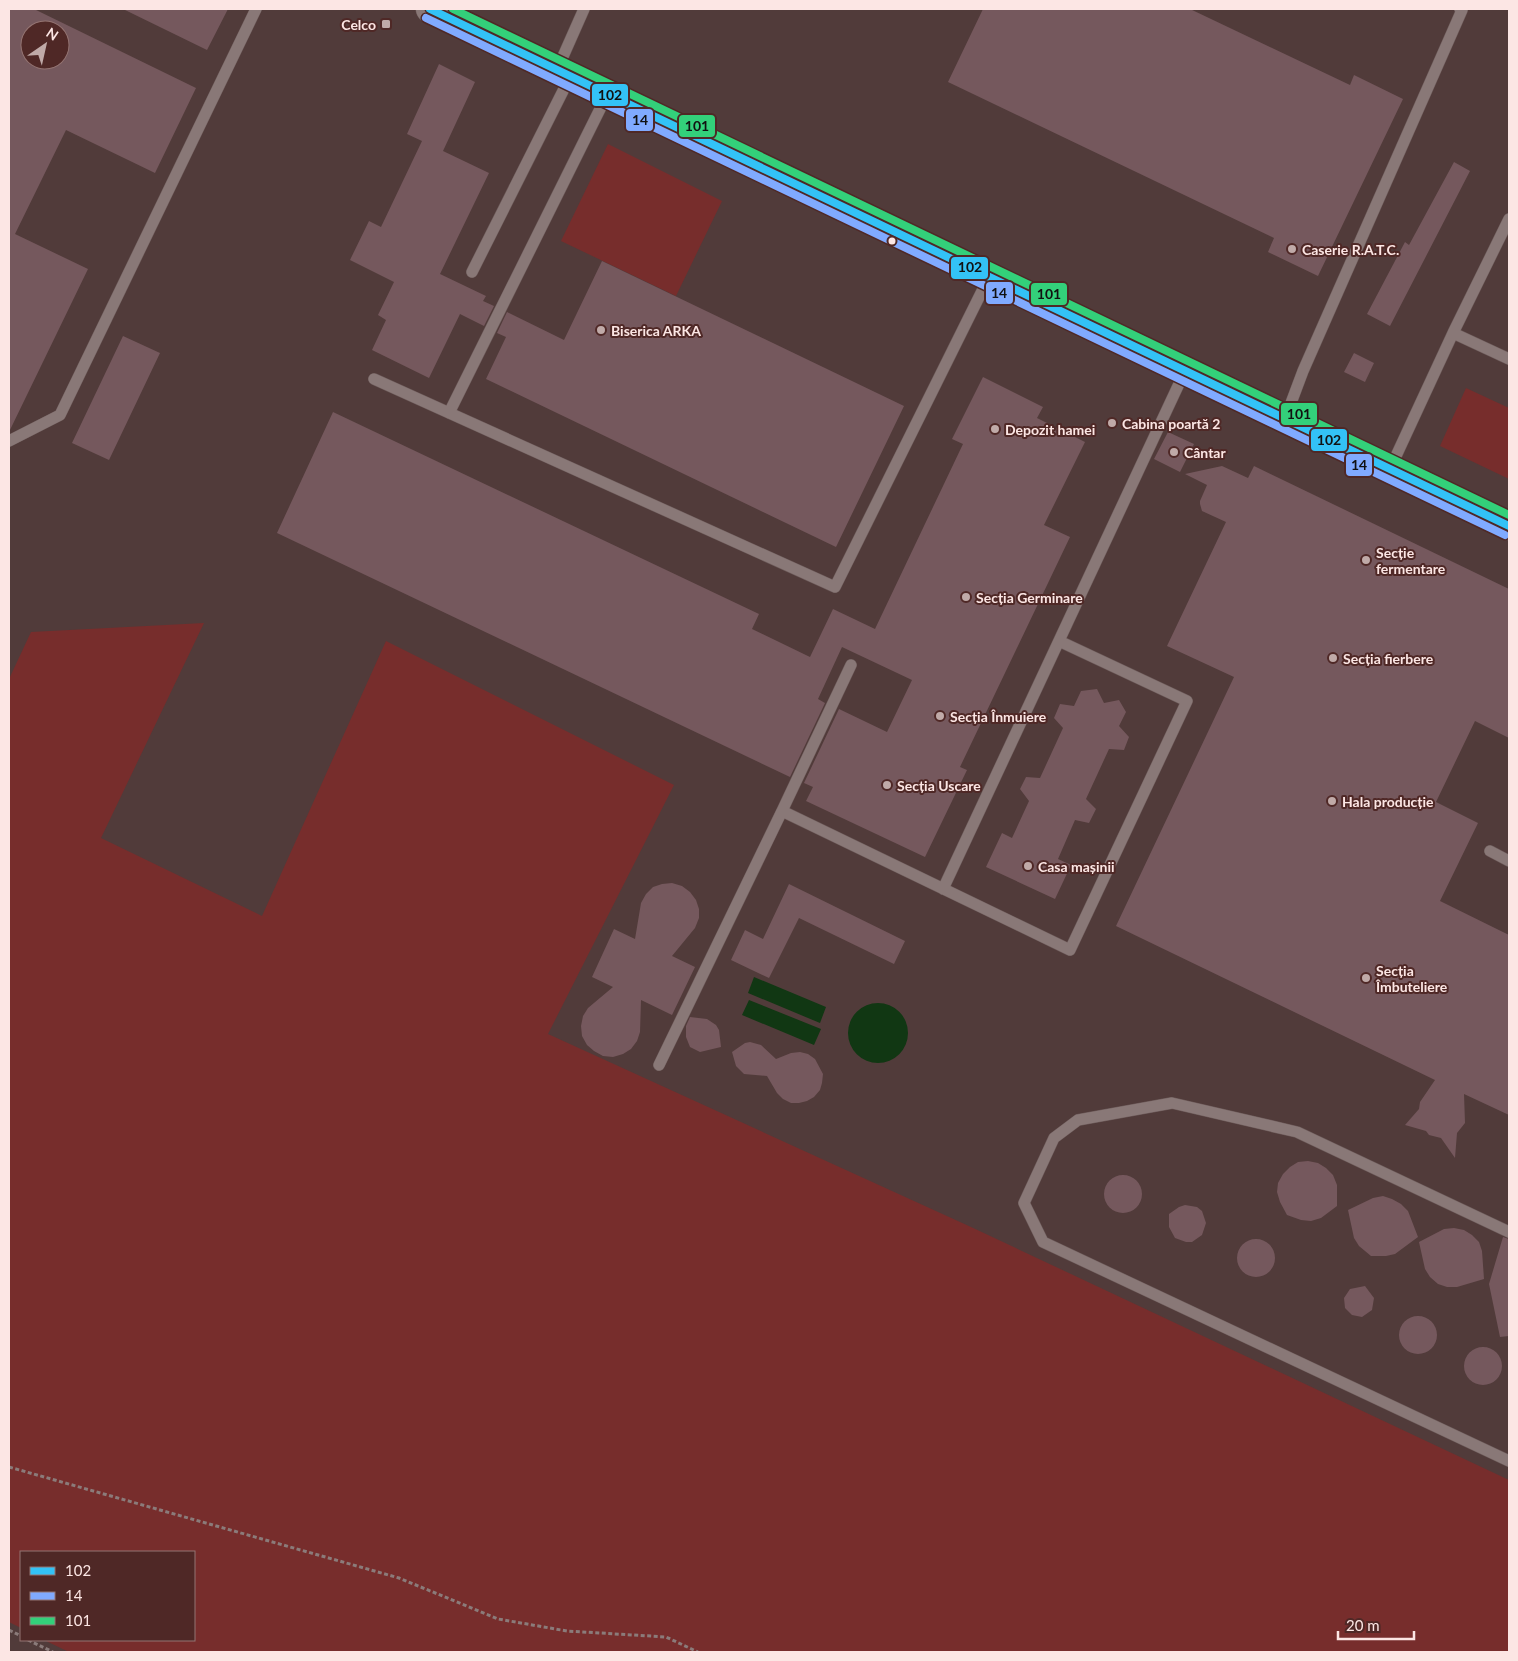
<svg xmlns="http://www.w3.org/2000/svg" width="1518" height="1661" viewBox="0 0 1518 1661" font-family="Lato,sans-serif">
<rect width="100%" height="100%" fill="#513b3a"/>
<path fill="#772d2c" d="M608,144L722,201L676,296L561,241Z
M1466,388L1509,408V479L1440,446Z
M204,623L101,838L262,916L386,641L674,785L548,1034L971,1227L1509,1480V1652H69L44,1640H194V1552H21V1628L9,1622V679L31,632Z"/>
<path fill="#113713" d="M754,977L826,1007L820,1023L748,993Z
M749,1000L821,1029L814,1045L742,1015Z
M848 1033a30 30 0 1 1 60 0a30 30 0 1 1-60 0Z"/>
<path fill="#75585d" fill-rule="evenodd" d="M9,9H34L196,88L155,173L66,130L15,234L88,269L9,432ZM30,30H60V60H30Z
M123,9H228L207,50Z
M983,9H1190L1350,85L1354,75L1403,99L1318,276L1268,252L1274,238L948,82Z
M439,64L475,82L443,151L489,173L440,274L486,296L483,301L494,306L484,326L460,314L429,378L372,350L386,320L378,315L394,282L350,260L369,221L381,227L422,141L407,134Z
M1454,162L1470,171L1390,326L1367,314L1405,242L1409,245Z
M602,261L904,406L836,547L486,379L506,337L497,333L507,312L564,340Z
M123,336L160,353L109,460L72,443Z
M1354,353L1374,363L1365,382L1344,372Z
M983,377L1043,407L1037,418L1085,442L1044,525L1070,537L960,767L967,770L925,857L806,801L813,787L804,783L839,709L887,732L912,680L842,647L818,699L825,703L790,777L277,533L333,412L759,614L752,629L810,657L833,609L875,629L963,444L952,439Z
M1168,432L1194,444L1180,472L1154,459Z
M1222,466L1248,478L1254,466L1509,589V738L1475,721L1436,802L1478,823L1440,901L1509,935V1115L1464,1094L1465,1123L1457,1133L1455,1158L1441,1138L1429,1135L1426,1131L1405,1125L1419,1109L1420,1102L1435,1080L1116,926L1234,677L1167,646L1226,522L1202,511L1200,504V501L1207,485L1185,474Z
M1097,689L1104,703L1119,700L1126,712L1119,726L1129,737L1124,750L1109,749L1086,799L1096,809L1089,823L1075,820L1058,859L1071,865L1055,899L986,867L1002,833L1012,838L1029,801L1020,789L1026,777L1040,778L1063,728L1054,718L1060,704L1074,706L1081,691Z
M672,883L682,886L690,892L696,900L699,909V918L695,928L672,956L695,967L672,1015L641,1000L640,1032L637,1041L631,1049L623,1054L613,1057L603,1056L594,1051L587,1045L582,1036L581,1026L583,1016L588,1008L613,987L592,977L614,929L635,939L641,903L646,894L653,887L662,884Z
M789,884L905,941L894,964L799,918L769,978L731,960L745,930L763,939Z
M690,1017L707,1019L716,1025L719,1030L721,1047L700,1052L690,1047L686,1037V1026Z
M750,1042L761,1045L776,1059L791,1053L800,1052L808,1054L815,1059L823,1074L822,1083L820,1090L814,1097L807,1101L799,1103H791L783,1099L777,1093L767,1076L744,1074L736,1066L732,1052L745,1043Z
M1308,1161L1318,1163L1326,1168L1333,1175L1337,1185V1206L1321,1218L1311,1221L1301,1220L1287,1215L1280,1202L1277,1192L1278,1183L1283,1174L1290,1167L1298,1162Z
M1104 1194a19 19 0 1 1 38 0a19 19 0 1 1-38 0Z
M1383,1196L1392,1199L1401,1204L1408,1211L1418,1237L1395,1254L1386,1256H1371L1359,1246L1354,1238L1348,1210L1373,1198Z
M1185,1205L1197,1207L1202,1211L1206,1223L1202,1235L1192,1242H1186L1175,1238L1169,1227V1214L1179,1207Z
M1454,1228L1464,1230L1472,1235L1479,1242L1482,1251L1484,1279L1457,1287H1447L1438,1284L1430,1277L1425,1269L1419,1242L1444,1229Z
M1503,1237L1509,1239V1336L1500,1337L1489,1284Z
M1237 1258a19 19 0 1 1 38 0a19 19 0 1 1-38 0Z
M1365,1286L1374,1298L1372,1310L1362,1317L1352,1315L1345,1308L1344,1298L1350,1289Z
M1399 1335a19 19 0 1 1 38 0a19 19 0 1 1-38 0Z
M1464 1366a19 19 0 1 1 38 0a19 19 0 1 1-38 0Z"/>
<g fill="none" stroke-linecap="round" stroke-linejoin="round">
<g stroke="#6d5b5a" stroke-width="12">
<path id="lane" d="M557,70L584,9
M472,272L570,77
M1453,333L1509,359
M374,379L835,587L989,277
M449,413L607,95
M1285,419L1303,371L1462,10L1460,9
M9,441L60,415L256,9
M1390,469L1453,333L1509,219
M782,811L851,665
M1490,851L1509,861
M943,889L1185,371
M659,1065L782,811L1070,950L1187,701L1059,641
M1509,1232L1297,1132L1172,1103L1078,1120L1054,1138L1024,1203L1043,1242L1509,1461"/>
</g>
<g stroke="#6d5b5a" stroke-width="29">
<path id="secondary" d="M430,9L1509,526"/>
</g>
<path stroke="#8b7b7a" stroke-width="3" stroke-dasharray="4 2.5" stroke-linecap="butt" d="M9,1467L399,1578L498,1619L567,1631L666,1637L698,1652
M9,1630L21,1636
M28,1640L53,1652"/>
<use href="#lane" stroke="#897877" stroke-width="11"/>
<use href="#secondary" stroke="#897877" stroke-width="28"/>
<g stroke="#4f2826" stroke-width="11">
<path id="bus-1" d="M430,9L1509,526"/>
</g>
<g stroke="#4f2826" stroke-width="11">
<path id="bus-2" d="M426,18L1505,535"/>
</g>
<g stroke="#4f2826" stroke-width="11">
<path id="bus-3" d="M453,9L1509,515"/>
</g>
<use href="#bus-1" stroke="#33c2f6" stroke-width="8"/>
<use href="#bus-2" stroke="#80aaff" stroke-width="8"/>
<use href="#bus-3" stroke="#33d07a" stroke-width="8"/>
</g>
<g fill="#c0aaa8" stroke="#4f2826" stroke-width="2">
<rect x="381" y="19" width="10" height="10" rx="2.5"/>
<circle cx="1292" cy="249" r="5"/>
<circle cx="601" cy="330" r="5"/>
<circle cx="1112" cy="423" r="5"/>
<circle cx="995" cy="429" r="5"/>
<circle cx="1174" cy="452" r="5"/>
<circle cx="1366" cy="560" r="5"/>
<circle cx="966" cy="597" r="5"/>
<circle cx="1333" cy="658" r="5"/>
<circle cx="940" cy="716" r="5"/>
<circle cx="887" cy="785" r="5"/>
<circle cx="1332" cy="801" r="5"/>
<circle cx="1028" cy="866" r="5"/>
<circle cx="1366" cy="978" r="5"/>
</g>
<circle fill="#fce6e4" stroke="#4f2826" stroke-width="2" cx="892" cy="241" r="4.5"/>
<g text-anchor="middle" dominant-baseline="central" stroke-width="4" stroke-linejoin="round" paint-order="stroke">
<g font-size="14" font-weight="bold" fill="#fce6e4" stroke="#4f2826" text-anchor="start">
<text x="376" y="24" text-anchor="end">Celco</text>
<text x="1302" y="249">Caserie R.A.T.C.</text>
<text x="611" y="330">Biserica ARKA</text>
<text x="1122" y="423">Cabina poartă 2</text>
<text x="1005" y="429">Depozit hamei</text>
<text x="1184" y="452">Cântar</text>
<text x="1376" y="552">Secție<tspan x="1376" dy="16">fermentare</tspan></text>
<text x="976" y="597">Secția Germinare</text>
<text x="1343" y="658">Secția fierbere</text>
<text x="950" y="716">Secția Înmuiere</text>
<text x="897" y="785">Secția Uscare</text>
<text x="1342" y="801">Hala producție</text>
<text x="1038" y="866">Casa mașinii</text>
<text x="1376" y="970">Secția<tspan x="1376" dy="16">Îmbuteliere</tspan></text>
</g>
</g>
<g stroke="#4f2826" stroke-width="2">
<rect x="591" y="83" width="38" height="24" rx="5" fill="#33c2f6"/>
<rect x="625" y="108" width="29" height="24" rx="5" fill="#80aaff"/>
<rect x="678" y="114" width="38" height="24" rx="5" fill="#33d07a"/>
<rect x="950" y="256" width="39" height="24" rx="5" fill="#33c2f6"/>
<rect x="985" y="281" width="29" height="24" rx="5" fill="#80aaff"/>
<rect x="1030" y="282" width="38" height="24" rx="5" fill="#33d07a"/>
<rect x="1280" y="402" width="38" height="24" rx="5" fill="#33d07a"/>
<rect x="1310" y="428" width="38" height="24" rx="5" fill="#33c2f6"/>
<rect x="1345" y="453" width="28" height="24" rx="5" fill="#80aaff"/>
</g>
<g font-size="14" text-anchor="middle" font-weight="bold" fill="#111">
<text x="610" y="100">102</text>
<text x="640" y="125">14</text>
<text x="697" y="131">101</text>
<text x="970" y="272">102</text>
<text x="999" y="298">14</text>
<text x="1049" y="299">101</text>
<text x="1299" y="419">101</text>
<text x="1329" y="445">102</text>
<text x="1359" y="470">14</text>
</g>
<rect width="1518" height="1661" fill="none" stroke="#fce6e4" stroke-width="20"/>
<rect x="20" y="1551" width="175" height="90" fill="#4f2826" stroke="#947472"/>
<rect x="30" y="1567" width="25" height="8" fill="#33c2f6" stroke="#947472"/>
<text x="65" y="1576" font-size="15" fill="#fce6e4">102</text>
<rect x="30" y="1592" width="25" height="8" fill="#80aaff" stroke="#947472"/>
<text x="65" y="1601" font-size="15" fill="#fce6e4">14</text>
<rect x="30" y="1617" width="25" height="8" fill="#33d07a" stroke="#947472"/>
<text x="65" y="1626" font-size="15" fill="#fce6e4">101</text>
<g transform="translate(45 45) rotate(34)"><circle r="24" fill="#4f2826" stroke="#947472"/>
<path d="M0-4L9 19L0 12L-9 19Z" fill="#c0aaa8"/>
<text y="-8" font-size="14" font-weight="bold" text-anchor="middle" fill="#fce6e4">N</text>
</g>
<path d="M1338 1631v8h76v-8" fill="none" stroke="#fce6e4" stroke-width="2.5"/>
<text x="1346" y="1631" font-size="15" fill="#fce6e4" stroke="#4f2826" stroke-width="4" paint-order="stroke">20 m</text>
</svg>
